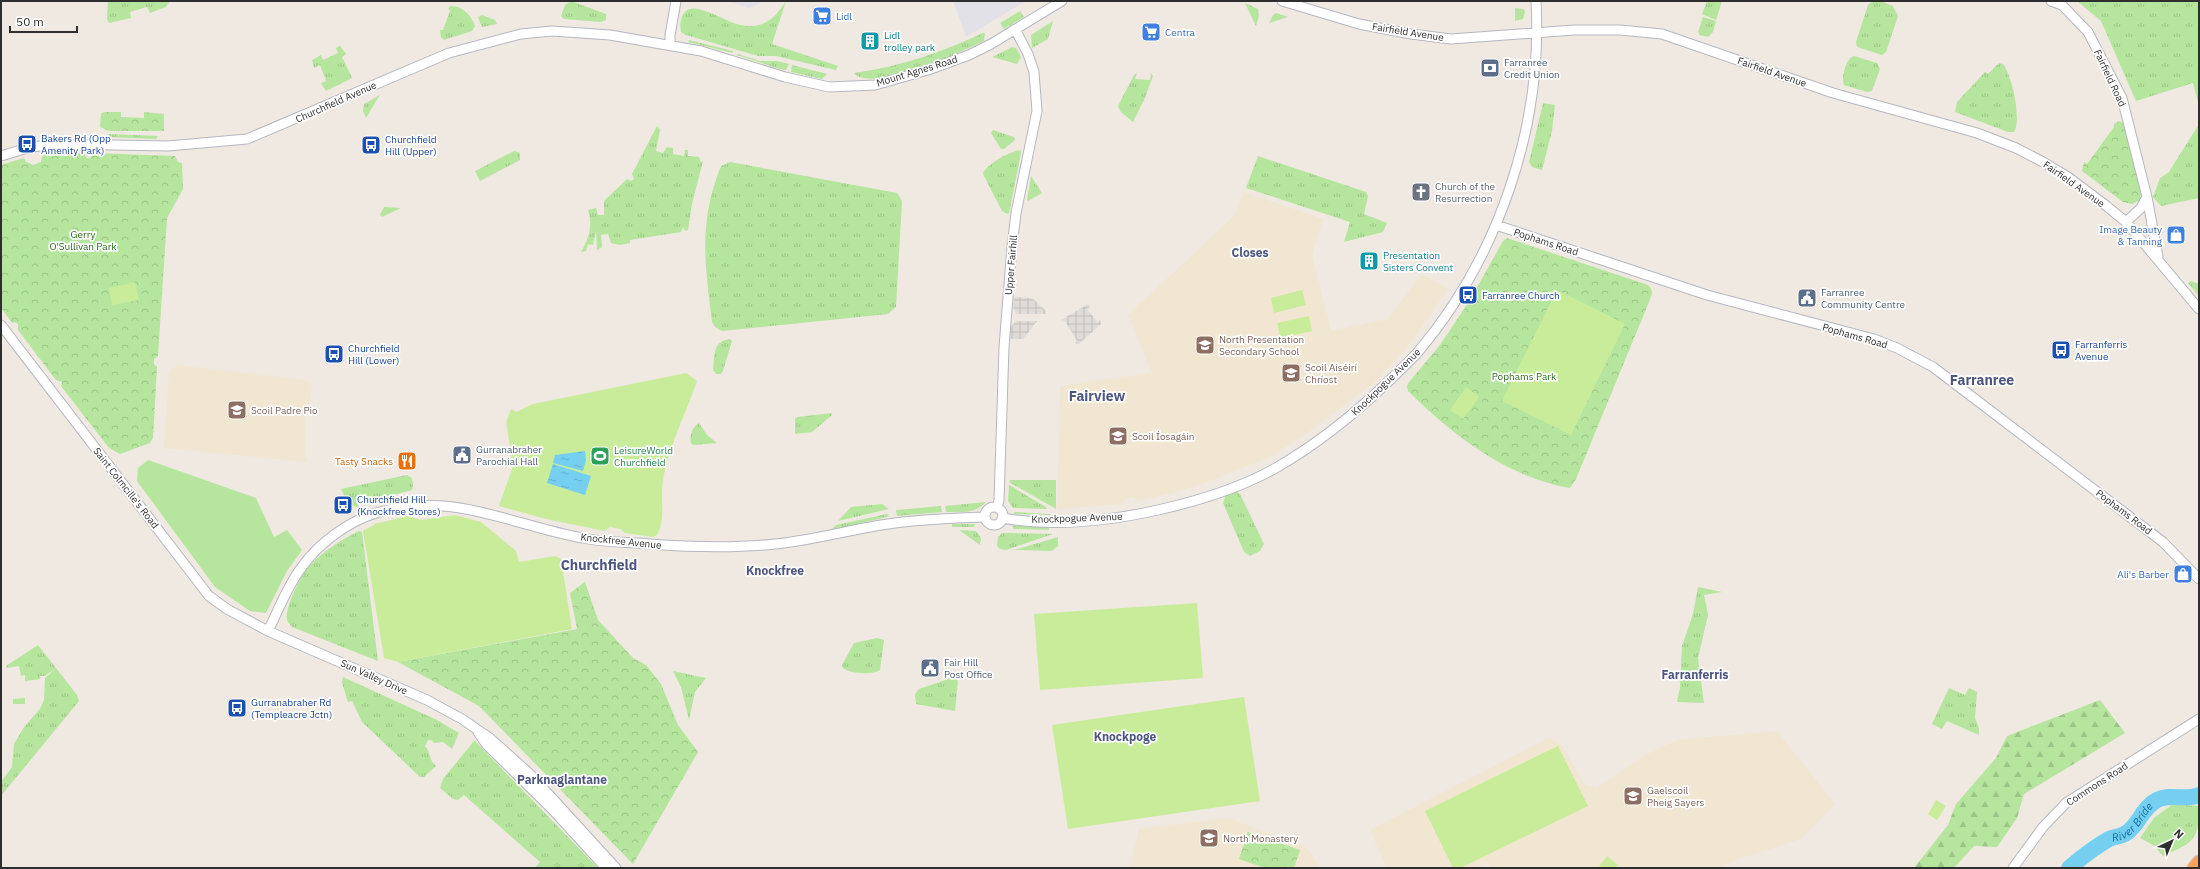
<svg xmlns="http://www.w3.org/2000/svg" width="2200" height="869" viewBox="0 0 2200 869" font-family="'IBM Plex Sans',sans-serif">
<defs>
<pattern id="grass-tufts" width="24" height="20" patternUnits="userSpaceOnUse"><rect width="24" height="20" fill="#b6e59e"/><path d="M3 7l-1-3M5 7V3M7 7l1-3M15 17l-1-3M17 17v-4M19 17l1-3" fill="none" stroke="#9dc588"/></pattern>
<pattern id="forest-firs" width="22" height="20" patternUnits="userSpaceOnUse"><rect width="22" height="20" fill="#b6e59e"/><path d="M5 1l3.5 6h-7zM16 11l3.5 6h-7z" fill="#9dc588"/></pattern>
<pattern id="park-crowns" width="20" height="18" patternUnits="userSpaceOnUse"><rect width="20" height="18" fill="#b6e59e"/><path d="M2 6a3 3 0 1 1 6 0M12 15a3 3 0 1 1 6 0" fill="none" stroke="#9dc588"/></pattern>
<pattern id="plaza-grid" width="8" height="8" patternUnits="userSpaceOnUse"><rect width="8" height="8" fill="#dfdcd8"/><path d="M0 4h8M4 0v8" fill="none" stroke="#c0bdba"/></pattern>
<pattern id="water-ripples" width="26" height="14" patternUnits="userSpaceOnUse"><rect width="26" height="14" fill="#75cff0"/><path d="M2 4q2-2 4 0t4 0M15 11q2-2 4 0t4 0" fill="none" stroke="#66b2ce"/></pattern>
</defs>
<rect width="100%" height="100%" fill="#efe9e1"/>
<path fill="#e3e1e8" d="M727,1H762L754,7L748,8Z
M953,1H1026L966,37Z"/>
<path fill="#f0e6d1" d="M1243,192L1323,219L1312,255L1331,331L1388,319L1422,274L1448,289L1410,344L1377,380L1313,429L1272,456L1197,486L1172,493L1138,501L1133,497L1125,499L1123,504L1057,509L1060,386L1152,373L1128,315L1235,215Z
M177,365L305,380L310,383L312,388L305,419V452L307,462L164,448L169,372Z
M1777,731L1835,804L1801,839L1735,860L1720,868H1491L1488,862L1476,868H1387L1370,830L1549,738L1562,745L1584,784L1597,788L1644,756L1677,740Z
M1228,818L1303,846L1311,853L1319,868H1129L1139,829Z"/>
<path fill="url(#grass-tufts)" d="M108,1H170L166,7L150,13L147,7L130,12L131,18L109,23L107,19Z
M571,1L606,14V20L601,22L564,19L561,16L565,5Z
M786,1L772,44L838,66L836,70L776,56H758L686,35L681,32C679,21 682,6 697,9C718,12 739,33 762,24C773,20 780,10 786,1Z
M1707,1H1722L1716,20L1702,14Z
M1873,1H1880L1893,6L1898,16L1886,52L1882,55L1857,47L1856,42L1868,5Z
M2077,1H2199V106L2193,83L2136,101L2101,21Z
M1245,3L1258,9L1259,16L1256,26Z
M451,6C463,6 471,15 475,26L472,31L444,40L441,37L440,30H443L450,11L448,8Z
M1515,8L1524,9L1525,12L1523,19L1515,21Z
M1020,11L1024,17L1004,29L1000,23Z
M1276,13L1288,17L1269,23L1273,15Z
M482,15L495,20L497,24L482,27L478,17Z
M1703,17L1716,21L1713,32L1708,37L1700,35L1698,32Z
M1053,21L1048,39L1032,48L1031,35Z
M983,33H985L984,41C963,51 871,94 854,73C899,67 942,52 983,33Z
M689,40L733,51V53L688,42Z
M340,46L346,54L342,57L352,78L326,91L321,83L326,81L320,65L314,68L312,60L321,55L323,60L338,53L336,48Z
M1012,47L1016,48L1021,57L1017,64L992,57Z
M738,54L760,61H777L789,64L786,70H783L737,55Z
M1854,56L1877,63L1880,69L1872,91L1867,92L1844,85C1841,78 1846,58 1854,56Z
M1999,63L2003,64C2012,74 2022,121 2014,132H2008L1955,112L1957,102L1985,72L1988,74Z
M792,65L827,74L822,79L791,72Z
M1137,73L1135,79L1150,80L1151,73L1153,76L1144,100L1133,122L1120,111L1118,106L1134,75Z
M380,95L378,98L366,118L363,111L364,104Z
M1543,103L1555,105L1552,131L1542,170L1532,167L1529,162Z
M2199,124V198L2161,206L2153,197L2160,178L2169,172Z
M657,126L660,130L656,151L663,153L667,147L673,148V154L684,156L685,150H688V156L699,157L701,162L703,161L692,204L688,230L685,231L683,227L681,232L630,240V243L620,245L611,243L608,234L601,235L602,247L597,250L596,231L593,245L588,244L586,251L581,252C589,239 593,224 588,210L596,208L598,215H604V201L627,179L631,181L634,179L632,174Z
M993,130L1014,137L1015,140L1004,149H1001L991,133Z
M108,134L158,136L156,139L109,137Z
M1020,150L1021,153L1009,213L1007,214L1002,211L983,174C985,165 1011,151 1020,150Z
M514,151L520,153V160L480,181L475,171Z
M1258,156L1366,192L1368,196L1364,214L1387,223L1383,232L1344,242L1350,222L1246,188Z
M730,162L897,193L902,201L896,307L888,314L722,331L715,327L712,322C705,264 698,223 721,166Z
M1031,176L1042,193L1028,201L1027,200Z
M384,207L401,208L382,217L380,215Z
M2191,281L2199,284V296L2188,283Z
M730,339L732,341L723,371L721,374H716L713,370C715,354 712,342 730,339Z
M832,413V415L812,432L795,434V419L797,417Z
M699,423L707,435L717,443L693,445L691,443C689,436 693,426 699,423Z
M407,475L412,478L413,486L412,490L358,504V507L349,505L341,489Z
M1010,480H1056V509L1009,482Z
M1009,485L1046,507L1047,509L1013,508L1008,501Z
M1236,491L1240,494L1264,544L1260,551L1250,556L1244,552L1223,503L1226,494Z
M986,502C975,514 961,512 946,512L945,506Z
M882,504L889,509L838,521L851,507Z
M941,506L942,512L897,516L896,510Z
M1014,512L1048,514L1052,515L1014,514Z
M887,514L889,515L887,517L831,530L836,525Z
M952,524H975L974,527H952Z
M1013,526L1049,527V530L1013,529Z
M959,530L976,531L981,538L980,545Z
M359,531L362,532L378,661L292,627C290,625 288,622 287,620C284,609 302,572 311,564C324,551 342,539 359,531Z
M1002,533L1053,534L1006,550L1000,549L997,546L998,537Z
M1058,537V546L1052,551L1014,550Z
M1698,587L1722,592L1704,595L1708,615L1698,658L1704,703L1677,702L1680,687L1682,646L1693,614Z
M877,638L884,640L880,670C873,675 850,674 843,668L842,665L854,643Z
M38,645L56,668L45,676H40V679L25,681V675L21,676L19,666L7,668L6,666Z
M56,668L77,695L79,701L1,796V782L12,767L14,744L24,727L40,709L44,700L45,678Z
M673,671L706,678L695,692L689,720L681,687Z
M343,677L437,720L459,733L452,749L443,742L434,743L431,740H428L425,746C431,752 428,759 436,766L424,777H420L362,722L352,701L348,702L342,683Z
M951,678H955L958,681L955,711L916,704L915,694L919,689Z
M1949,688L1965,695L1969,688L1977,692L1975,718L1979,728V735L1947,721L1942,729L1932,724Z
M25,698V704H13V699Z
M474,741H475L598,868H535L540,862L464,795L458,800L453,799L440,788L443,779Z
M2173,804L2199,806C2199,842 2193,842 2163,856L2153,845L2140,838L2154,818Z"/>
<path fill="url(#forest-firs)" d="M2100,700L2125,733L2024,794L2017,818L1997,847L1974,846L1954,868H1914L1948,825L1956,804L1996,758L2007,736Z"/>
<path fill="url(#park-crowns)" d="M104,112H121V117L144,118V112L164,114V131H109L100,127L101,114Z
M2119,121L2123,123L2130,140L2141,194L2140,200L2132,204L2123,202L2082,171L2084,162L2087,164L2114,127V124Z
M65,153H84L87,158H90L93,153L175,156L178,162L182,163L183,189L167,218L158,356L154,359V364L157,367L153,438L150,443L120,454L109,448L61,386L62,382L56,380L18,330V324L15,322L12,323L1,308V165L24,158L26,162L33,165L41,162L42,155Z
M1507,238L1648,285C1654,290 1652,295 1649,302L1576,479L1570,488C1506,477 1453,435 1408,391L1407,386L1409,382L1440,345L1470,300L1503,241Z
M585,582L598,620L633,658L646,665L661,684L678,725L698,752L633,864L479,706L398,662L577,629L570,593Z
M1248,832L1300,850L1294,868H1265L1239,859Z"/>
<path fill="#b6e59e" d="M148,460L256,498L274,537L287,530L302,550L287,571L266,613L250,611L215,587L137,481L138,468Z"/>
<path fill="#c9ec9a" d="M135,282L139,300L112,305L109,288Z
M1302,290L1306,305L1274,313L1271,298Z
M1557,290L1625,324L1571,435L1502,401Z
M1309,316L1312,331L1281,338L1277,323Z
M686,373L697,381C687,411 667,450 663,481C660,498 666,520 657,535L653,537L625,533L621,529L610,527L605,531L546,519L499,506L513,466L506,422L511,409L516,412L533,404Z
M1466,387L1479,397L1463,419L1450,410Z
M455,515L481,522L516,551L519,562L555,556L561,559L572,629L398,662L384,658L363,531L375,524L407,516L421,520Z
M1197,603L1203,678L1040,690L1034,614Z
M1244,697L1260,801L1068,829L1052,725Z
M1558,746L1588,806L1460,868H1453L1425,811Z
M1936,800L1946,806L1937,820L1928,814Z
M1607,856L1618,865L1616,868H1598Z"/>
<path fill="url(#plaza-grid)" d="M1014,297L1032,298L1046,311V314H1016L1013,307Z
M1088,304L1090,307L1087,309L1097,322L1100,320L1101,324L1079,344H1077L1075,343L1077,341L1065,321L1061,320Z
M1016,321H1037L1023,339H1011V327Z"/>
<path fill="url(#water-ripples)" d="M585,451L586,460L583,471L553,463L555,455Z
M553,464L591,476L585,495L547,483Z"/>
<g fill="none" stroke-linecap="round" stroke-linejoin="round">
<path stroke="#75cff0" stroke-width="16" id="s1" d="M2069,868C2082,857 2095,847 2109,839C2116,836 2123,837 2129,831C2140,822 2143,807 2157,800C2171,793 2186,801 2199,795"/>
<g stroke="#b4b7c1" stroke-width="11">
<path id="minor" d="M1282,1L1359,24L1411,34L1451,39L1574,30H1620L1662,34L1833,93L1977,133L2016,148L2043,162L2068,177L2104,204L2126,222L2199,309
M2051,1L2062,5L2088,32L2122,98L2147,197L2158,257
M670,45V35L676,1
M1,156L31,147L59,144L168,146L247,139L449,53L521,34L552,31L610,35L701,51L785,77L829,87L875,85L928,70L969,55L991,44L1062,1
M2126,222L2141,208L2147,197
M1496,225L1707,295L1874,339L1897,348L1933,367L2163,542L2199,579
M1,325L209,596L227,609L268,631L427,700L462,719L491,739L531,775L616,868
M985 516a9 9 0 1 1 18 0a9 9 0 1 1-18 0Z
M997,508L999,500L1004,347L1012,247L1016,213L1037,111L1034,72L1028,54L1015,29
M1002,518C1052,527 1109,521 1158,510C1198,501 1238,489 1274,469C1318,444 1355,414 1391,379C1400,370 1410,361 1418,352C1499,256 1543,126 1536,1
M268,631C278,611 287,587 301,568C318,544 347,522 376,513C452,490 510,525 583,538C601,542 620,542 638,543C683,547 729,549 775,544C815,540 855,528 895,523C925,519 955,518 985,517
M478,732L486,744L552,809L606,868
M2013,868L2043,827L2066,803L2199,719"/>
</g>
<g stroke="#c9c9c9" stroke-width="15">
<path id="highway" d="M2194,868L2199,862"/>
</g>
<use href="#minor" stroke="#fff" stroke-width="9"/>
<use href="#highway" stroke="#ffa35c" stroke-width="13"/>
</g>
<defs>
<g id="supermarket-square" transform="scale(1)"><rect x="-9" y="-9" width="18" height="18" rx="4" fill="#3f7fe0" stroke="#fff"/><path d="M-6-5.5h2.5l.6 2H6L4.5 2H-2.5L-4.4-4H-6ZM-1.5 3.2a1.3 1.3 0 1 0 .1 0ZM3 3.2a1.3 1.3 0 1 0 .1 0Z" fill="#fff"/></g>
<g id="building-square" transform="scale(1)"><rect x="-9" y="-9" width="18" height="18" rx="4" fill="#0f9aa8" stroke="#fff"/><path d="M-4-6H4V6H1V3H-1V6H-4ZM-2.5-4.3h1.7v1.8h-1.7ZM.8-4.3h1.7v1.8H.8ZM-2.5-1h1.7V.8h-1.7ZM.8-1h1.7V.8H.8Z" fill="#fff"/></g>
<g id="bank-square" transform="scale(1)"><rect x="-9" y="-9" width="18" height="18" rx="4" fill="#5c6f8a" stroke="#fff"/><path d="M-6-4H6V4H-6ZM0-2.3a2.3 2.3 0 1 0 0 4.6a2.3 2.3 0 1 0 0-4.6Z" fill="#fff"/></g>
<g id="bus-square" transform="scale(1)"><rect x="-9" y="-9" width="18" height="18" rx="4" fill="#1a4fb4" stroke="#fff"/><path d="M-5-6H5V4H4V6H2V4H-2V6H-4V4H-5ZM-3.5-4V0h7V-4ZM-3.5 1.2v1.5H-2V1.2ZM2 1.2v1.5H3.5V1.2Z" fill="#fff"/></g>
<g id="church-square" transform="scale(1)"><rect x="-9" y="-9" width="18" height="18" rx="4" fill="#6b7280" stroke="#fff"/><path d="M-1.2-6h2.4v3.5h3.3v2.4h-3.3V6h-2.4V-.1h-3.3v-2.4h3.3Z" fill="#fff"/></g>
<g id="shop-square" transform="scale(1)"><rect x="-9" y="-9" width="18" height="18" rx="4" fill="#3f7fe0" stroke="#fff"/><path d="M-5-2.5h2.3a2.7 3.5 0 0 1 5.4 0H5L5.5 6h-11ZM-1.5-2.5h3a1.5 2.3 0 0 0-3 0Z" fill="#fff"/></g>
<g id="civic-square" transform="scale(1)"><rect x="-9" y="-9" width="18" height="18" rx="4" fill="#5c6f8a" stroke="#fff"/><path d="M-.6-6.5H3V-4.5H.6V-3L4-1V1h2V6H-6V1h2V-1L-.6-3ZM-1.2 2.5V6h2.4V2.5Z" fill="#fff"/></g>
<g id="school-square" transform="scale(1)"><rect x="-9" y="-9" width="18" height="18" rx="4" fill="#8d6e63" stroke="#fff"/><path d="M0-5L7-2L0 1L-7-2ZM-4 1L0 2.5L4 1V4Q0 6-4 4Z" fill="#fff"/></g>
<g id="stadium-square" transform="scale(1)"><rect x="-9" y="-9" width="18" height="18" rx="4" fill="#2e9e5b" stroke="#fff"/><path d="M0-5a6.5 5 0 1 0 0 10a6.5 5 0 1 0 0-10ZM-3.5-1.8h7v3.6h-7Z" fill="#fff"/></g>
<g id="restaurant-square" transform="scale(1)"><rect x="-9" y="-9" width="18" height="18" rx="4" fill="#e8710a" stroke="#fff"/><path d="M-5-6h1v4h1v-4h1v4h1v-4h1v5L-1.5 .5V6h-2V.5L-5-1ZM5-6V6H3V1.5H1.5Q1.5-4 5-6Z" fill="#fff"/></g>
</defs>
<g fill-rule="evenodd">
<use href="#supermarket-square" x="822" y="16"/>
<use href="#supermarket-square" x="1151" y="32"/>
<use href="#building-square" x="870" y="41"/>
<use href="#bank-square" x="1490" y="68"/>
<use href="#bus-square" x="27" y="144"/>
<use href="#bus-square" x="371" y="145"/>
<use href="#church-square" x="1421" y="192"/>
<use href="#shop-square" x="2176" y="235"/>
<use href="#building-square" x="1369" y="261"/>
<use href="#bus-square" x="1468" y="295"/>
<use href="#civic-square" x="1807" y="298"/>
<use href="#school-square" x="1205" y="345"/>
<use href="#bus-square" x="2061" y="350"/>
<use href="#bus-square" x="334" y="354"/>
<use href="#school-square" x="1291" y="373"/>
<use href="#school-square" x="237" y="410"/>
<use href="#school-square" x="1118" y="436"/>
<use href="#civic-square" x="462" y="455"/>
<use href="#stadium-square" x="600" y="456"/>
<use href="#restaurant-square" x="407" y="461"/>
<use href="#bus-square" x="343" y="505"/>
<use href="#shop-square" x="2183" y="574"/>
<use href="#civic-square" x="930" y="668"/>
<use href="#bus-square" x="237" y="708"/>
<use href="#school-square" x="1633" y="796"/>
<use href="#school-square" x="1209" y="838"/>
</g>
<g text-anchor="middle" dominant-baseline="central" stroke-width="3.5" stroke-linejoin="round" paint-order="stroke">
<g font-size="10" fill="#366cbe" stroke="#fff" text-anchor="start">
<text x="836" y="16">Lidl</text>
<text x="1165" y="32">Centra</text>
<text x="2162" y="229" text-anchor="end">Image Beauty<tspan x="2162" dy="12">&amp; Tanning</tspan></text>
<text x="2169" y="574" text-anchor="end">Ali's Barber</text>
</g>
<g font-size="10" fill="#2e2e2e" stroke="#fff">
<text transform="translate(1408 32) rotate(9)">Fairfield Avenue</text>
<text transform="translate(917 71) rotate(-17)">Mount Agnes Road</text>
<text transform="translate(1772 72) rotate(19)">Fairfield Avenue</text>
<text transform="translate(2110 78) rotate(65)">Fairfield Road</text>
<text transform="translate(336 102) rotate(-24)">Churchfield Avenue</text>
<text transform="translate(2074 184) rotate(35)">Fairfield Avenue</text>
<text transform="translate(1546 242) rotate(18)">Pophams Road</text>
<text transform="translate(1011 265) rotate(-85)">Upper Fairhill</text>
<text transform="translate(1855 336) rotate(16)">Pophams Road</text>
<text transform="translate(1386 382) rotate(-44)">Knockpogue Avenue</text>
<text transform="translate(126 488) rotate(52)">Saint Colmcille's Road</text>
<text transform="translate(2124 512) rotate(37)">Pophams Road</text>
<text transform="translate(1077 518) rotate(-2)">Knockpogue Avenue</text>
<text transform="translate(621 541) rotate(6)">Knockfree Avenue</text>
<text transform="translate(374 677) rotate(24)">Sun Valley Drive</text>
<text transform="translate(2097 784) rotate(-33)">Commons Road</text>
</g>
<g font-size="10" fill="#0d838f" stroke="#fff" text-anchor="start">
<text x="884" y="35">Lidl<tspan x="884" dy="12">trolley park</tspan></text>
<text x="1383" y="255">Presentation<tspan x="1383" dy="12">Sisters Convent</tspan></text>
</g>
<g font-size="10" fill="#4e5e75" stroke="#fff" text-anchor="start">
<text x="1504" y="62">Farranree<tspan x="1504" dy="12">Credit Union</tspan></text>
<text x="1821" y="292">Farranree<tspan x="1821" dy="12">Community Centre</tspan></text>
<text x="476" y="449">Gurranabraher<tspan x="476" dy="12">Parochial Hall</tspan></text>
<text x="944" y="662">Fair Hill<tspan x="944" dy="12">Post Office</tspan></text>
</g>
<g font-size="10" fill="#164399" stroke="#fff" text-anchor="start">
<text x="41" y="138">Bakers Rd (Opp<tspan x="41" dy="12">Amenity Park)</tspan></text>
<text x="385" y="139">Churchfield<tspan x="385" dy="12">Hill (Upper)</tspan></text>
<text x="1482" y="295">Farranree Church</text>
<text x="2075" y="344">Farranferris<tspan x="2075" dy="12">Avenue</tspan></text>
<text x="348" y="348">Churchfield<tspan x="348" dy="12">Hill (Lower)</tspan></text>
<text x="357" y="499">Churchfield Hill<tspan x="357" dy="12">(Knockfree Stores)</tspan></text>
<text x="251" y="702">Gurranabraher Rd<tspan x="251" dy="12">(Templeacre Jctn)</tspan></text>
</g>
<g font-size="10" fill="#5b616d" stroke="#fff" text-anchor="start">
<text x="1435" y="186">Church of the<tspan x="1435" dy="12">Resurrection</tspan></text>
</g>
<g font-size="10" fill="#2c6e1b" stroke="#fff">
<text x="83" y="234">Gerry<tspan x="83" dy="12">O'Sullivan Park</tspan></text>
<text x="1524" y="376">Pophams Park</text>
</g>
<g font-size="10" fill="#785e54" stroke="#fff" text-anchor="start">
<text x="1219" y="339">North Presentation<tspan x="1219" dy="12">Secondary School</tspan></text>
<text x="1305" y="367">Scoil Aiséirí<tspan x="1305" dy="12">Chríost</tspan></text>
<text x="251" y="410">Scoil Padre Pio</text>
<text x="1132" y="436">Scoil Íosagáin</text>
<text x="1647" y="790">Gaelscoil<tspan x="1647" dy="12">Pheig Sayers</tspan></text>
<text x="1223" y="838">North Monastery</text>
</g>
<g font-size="10" fill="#27864d" stroke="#fff" text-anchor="start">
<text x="614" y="450">LeisureWorld<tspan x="614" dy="12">Churchfield</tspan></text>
</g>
<g font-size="10" fill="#c56008" stroke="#fff" text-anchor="end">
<text x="393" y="461">Tasty Snacks</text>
</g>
<g font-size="11" font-style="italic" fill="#0d6fa3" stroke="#fff">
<text stroke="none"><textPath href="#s1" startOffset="79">River Bride</textPath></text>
</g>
<g font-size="12" font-weight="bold" fill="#4d5680" stroke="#fff">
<text x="1250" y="252">Closes</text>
<text x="775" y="570">Knockfree</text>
<text x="1695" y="674">Farranferris</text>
<text x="1125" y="736">Knockpoge</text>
<text x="562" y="779">Parknaglantane</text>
</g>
<g font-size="14" font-weight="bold" fill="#4d5680" stroke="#fff">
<text x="1982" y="380">Farranree</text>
<text x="1097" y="396">Fairview</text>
<text x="599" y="565">Churchfield</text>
</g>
</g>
<rect width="2200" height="869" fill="none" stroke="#2e2e2e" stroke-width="4"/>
<g transform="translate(2172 841) rotate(44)" stroke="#ffffff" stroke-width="3" paint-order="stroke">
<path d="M0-3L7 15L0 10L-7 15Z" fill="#2e2e2e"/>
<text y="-6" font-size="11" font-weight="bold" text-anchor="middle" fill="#2e2e2e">N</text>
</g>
<path d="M10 26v6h67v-6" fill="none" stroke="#2e2e2e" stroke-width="2"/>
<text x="16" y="26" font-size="12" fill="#2e2e2e" stroke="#ffffff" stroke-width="3" paint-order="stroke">50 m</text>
</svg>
